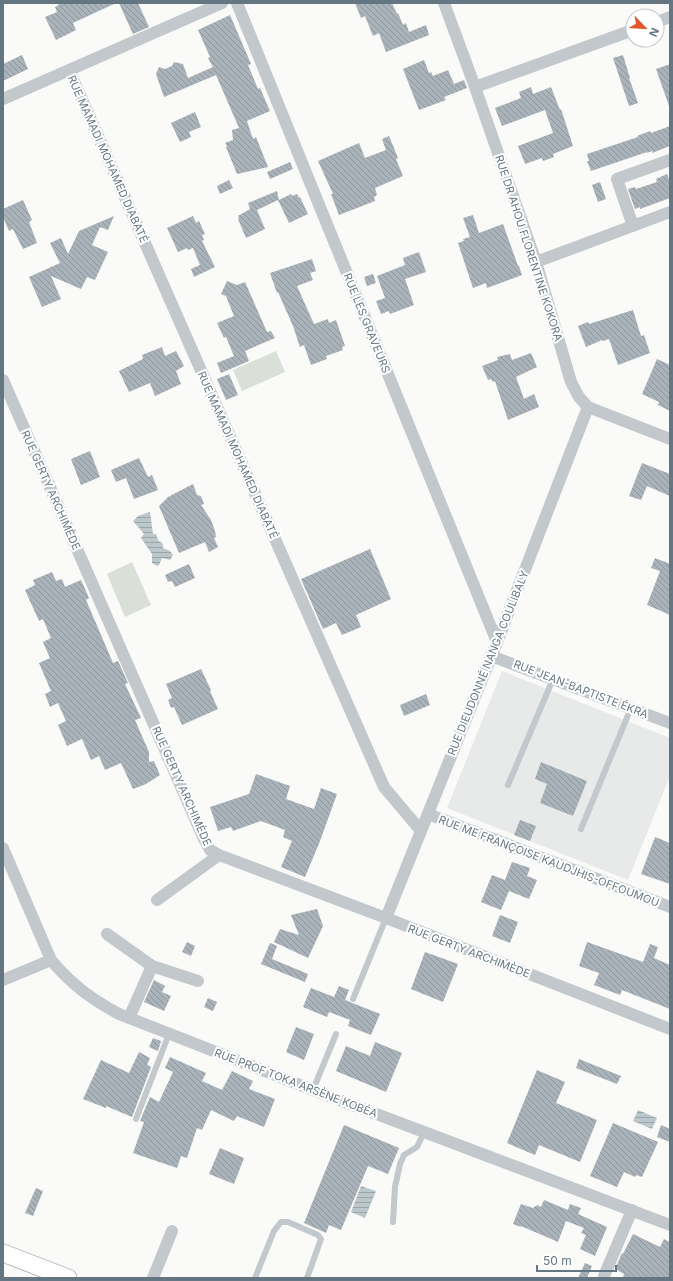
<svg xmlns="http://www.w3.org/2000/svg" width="673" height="1281" viewBox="0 0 673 1281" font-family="Inter,sans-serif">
<defs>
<pattern id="water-rules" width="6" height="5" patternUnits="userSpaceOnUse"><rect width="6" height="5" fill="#bbc7cb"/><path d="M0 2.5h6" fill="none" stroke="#9ca6aa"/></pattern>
<pattern id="building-back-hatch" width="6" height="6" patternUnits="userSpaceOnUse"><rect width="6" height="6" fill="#aab3b9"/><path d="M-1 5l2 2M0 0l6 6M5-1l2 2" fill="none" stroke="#8e969c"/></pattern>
</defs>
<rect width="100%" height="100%" fill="#fafaf8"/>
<path fill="#e8e9e9" d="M502,671L670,738V776L628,880L447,808Z"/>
<path fill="#dadfd7" d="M276,351L285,372L242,391L233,370Z
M132,562L151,605L125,617L107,574Z"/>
<path fill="url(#water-rules)" d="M150,512L153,534H156L158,540L163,544V548L170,551L173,555L170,560L162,558L159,565L157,566L152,563V554L141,538L144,534L133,521L138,516Z
M638,1110L657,1118L652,1129L633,1121Z
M361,1186L376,1191L365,1218L351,1212Z"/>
<path fill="url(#building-back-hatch)" d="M58,3H116L73,23L76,30L56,40L45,17L57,12L55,7L59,5Z
M119,3H138L149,27L133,34Z
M355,3H392L397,14L398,13L403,25L406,23L409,32L426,25L429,35L386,52L379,33L373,36L365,16L361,18Z
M230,15L251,64L248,65L258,89L260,88L270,111L247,121L253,139L256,137L268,167L237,174L226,147L227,146L225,143L233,140L232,130L239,128L216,75L164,97L156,74L159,67L165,69L172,66L174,62L183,64L188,78L213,67L208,58L210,57L198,30Z
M22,55L28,69L3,81V64Z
M623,55L630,78H629L638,103L629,106L613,58Z
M424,60L429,73L431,72L433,76L448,70L454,84L464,80L467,88L444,97L446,100L419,110L403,69Z
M670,64V106H669L656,69Z
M531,87L533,94L551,87L560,110L561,109L573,146L553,154L554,157L543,161L542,158L525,164L518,146L553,133L545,110L502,126L495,108L521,98L519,92Z
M195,112L201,127L189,132L191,137L180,142L171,123Z
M670,126V146L652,153V151L647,153V152L591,171L587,161H589L587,154L638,137L637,136L650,131L651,133Z
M389,136L398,158L396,159L403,176L375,188L377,195L374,197L375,201L339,215L331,194H333L318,161L359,143L365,158L386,150L382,139Z
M290,162L293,169L270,179L267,172Z
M667,174L670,181V198L640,209V207L635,209L628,189L635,187L636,189L657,182L656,179Z
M229,180L233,188L220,194L217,186Z
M600,182L606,199L598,202L592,185Z
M277,191L279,200L291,194L292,196L297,194L299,198L300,197L308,214L289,223L278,200L257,210L265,229L246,238L238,219L239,218L238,216L250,209L248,203Z
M23,200L32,220L29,222L37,243L23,249L13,229L9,231L3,217V209Z
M473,215L479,233L503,224L518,266H519L522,275L487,288L486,283L473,288L458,243L464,241L463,239L470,237L463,218Z
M114,216L108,230L100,227L92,245L108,252L95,280L87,277L81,289L51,276L61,299L42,307L29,277L60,263L50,243L61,238L68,254L79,231Z
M193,216L196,223L199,221L205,234L202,235L204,240L202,241L215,267L194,277L191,269L200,265L193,248L188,250L187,248L178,252L167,228Z
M419,252L426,272L405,279L414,305L390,314L389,311L381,314L376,301L385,298L377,276L405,265L403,258Z
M312,259L316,271L310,273L313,280L297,286L314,324L328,319L329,323L336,320L345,346L342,347L343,350L326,356L327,359L311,365L304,345L300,347L293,326L278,292L277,293L270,273Z
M373,274L376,283L367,286L364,277Z
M227,281L237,285L245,282L267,332L271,331L275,338L245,351L249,361L221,373L217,363L234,356L226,337L224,338L217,323L234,316L226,296L221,294Z
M633,310L641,336L644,335L650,353L618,365L609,339L603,341L602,340L586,347L578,326L588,322L589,324Z
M162,347L165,356L176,351L184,366L176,371L181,384L155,396L150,383L129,392L119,371L143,359L142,355Z
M531,353L537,367L516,377L524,399L534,394L539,407L508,420L495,381L493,382L491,379L488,380L482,366L498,360L497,357L510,354L512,360Z
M657,359L670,365V411L658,405L659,402L642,394Z
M229,374L238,395L226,400L217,379Z
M90,451L100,477L81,485L71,459Z
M139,458L148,477L152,475L158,490L134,499L126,478L116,482L111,470Z
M642,463L670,474V496L647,486L641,500L629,496Z
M193,484L197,495L201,496L204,504L201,505L211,520L215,531L216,537L214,538L218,547L209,552L205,542L179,553L159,506L168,497Z
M370,549L391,599L356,615L361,627L354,630L342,635L336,623L323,629L301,579Z
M655,558L670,564V615L647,605L660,571L651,568Z
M189,564L195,578L175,587L172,581L168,582L165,575Z
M52,572L56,581L62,579L65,587L81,580L89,598L86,600L113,663L118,661L128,683L125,684L141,718L135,720L149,752V762L154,761L160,775L146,784L133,789L121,763L105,770L99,756L91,760L82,739L67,746L58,725L66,721L58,703L50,707L45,694L51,691L39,663L50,658L43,642L51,638L43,619L39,621L25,590L35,585L33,580Z
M201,669L211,690L210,691L218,709L182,725L174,707L171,708L168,700L172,698L166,684Z
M426,694L430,705L404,716L400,705Z
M541,762L587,781L573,816L540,803L547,784L535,779Z
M256,774L290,786L286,799L314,809L321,788L337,794L320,841L305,877L281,867L292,841L283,837L285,830L261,821L233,831L231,827L218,831L210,807L249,794Z
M520,820L536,826L530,841L514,835Z
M655,837L670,843V884L641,874Z
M512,862L530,868L527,876L537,880L529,899L509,891L501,910L481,902L492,875L505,880Z
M317,909L323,926L308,958L274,942L280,929L299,935L291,915Z
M500,915L518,922L510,943L492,936Z
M187,942L195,946L191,956L182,952Z
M587,942L643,962L650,944L658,947L654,958L670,965V1009L622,990L620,995L594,985L599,973L579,966Z
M270,943L277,946L272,959L308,974L305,982L261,964Z
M425,952L458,964L443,1002L411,989Z
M154,980L165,986L162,992L171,996L164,1011L144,1002Z
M339,986L349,990L345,1000L380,1014L371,1035L348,1026L350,1020L329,1012L327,1017L303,1007L311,988L334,997Z
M208,998L217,1002L213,1011L204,1007Z
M296,1027L314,1034L304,1060L286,1052Z
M153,1038L161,1041L158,1051L149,1047Z
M375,1042L402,1053L386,1092L336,1071L346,1046L370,1056Z
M139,1052L150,1058L147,1065L151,1067L132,1117L106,1106V1108L83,1099L101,1060L129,1073Z
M170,1057L206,1073L202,1081L222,1090L232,1071L253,1081L249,1089L275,1099L264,1127L237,1116L234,1121L211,1110L202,1130L197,1128L187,1158L181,1156L177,1168L133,1153L144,1122L140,1121L150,1097L159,1102L173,1072L165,1068Z
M579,1059L621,1076L617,1084L576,1068Z
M537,1070L565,1082L556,1103L597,1120L580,1162L539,1145L535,1155L507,1143Z
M613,1123L658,1142L642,1177L636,1175L635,1177L624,1172L617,1187L590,1176Z
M344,1125L399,1148L388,1174L368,1166L341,1230L329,1225L326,1233L304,1223Z
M661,1125L670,1129V1142L657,1137Z
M220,1148L244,1158L234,1184L209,1174Z
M36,1188L43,1191L33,1216L25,1213Z
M544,1200L568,1210L570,1204L581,1208L578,1214L607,1227L595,1256L580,1249L586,1235L581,1233L584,1228L566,1221L558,1242L521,1226V1227L513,1224L521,1204L533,1208L537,1205L541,1207Z
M633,1234L660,1247L664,1239L670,1242V1278H623L624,1274L615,1269L622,1253L623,1254Z
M585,1263L592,1266L587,1278H578Z"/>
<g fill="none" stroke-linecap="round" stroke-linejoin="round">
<g stroke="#b3babf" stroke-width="19">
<path id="secondary" d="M3,1253L68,1278"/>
</g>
<path stroke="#c3c8cc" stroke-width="6" d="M508,785L553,679
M581,829L631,708
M353,999L386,918
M313,1090L336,1034
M136,1119L169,1034
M393,1222L395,1187L400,1164L404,1155L417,1147L424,1132
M255,1278L274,1231L281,1222H288L318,1235L321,1239L307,1278"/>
<path stroke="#c3c8cc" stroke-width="12" d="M237,3L497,642
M444,3L475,87L536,262L571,382L579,397L588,407L670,439
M657,22L670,17
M69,70L384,787L421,831
M475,87L633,30
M3,99L222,3
M633,226L617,179L670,160
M536,262L670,212
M3,380L204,839L210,850L219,855L386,918L670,1029
M491,656L670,723
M428,814L670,907
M3,848L51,960C71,984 91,999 119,1014L313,1090L670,1225
M157,900L219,855
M386,918L497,642L588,407
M107,934L152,966L198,981
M3,980L51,960
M129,1018L152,966
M604,1276L632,1210
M153,1278L172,1231"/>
<use href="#secondary" stroke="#fff" stroke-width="17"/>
</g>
<g text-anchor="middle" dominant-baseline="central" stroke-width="4" stroke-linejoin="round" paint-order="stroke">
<g font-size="11" fill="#657683" stroke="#fff">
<text transform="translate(108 159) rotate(66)">RUE MAMADI MOHAMED DIABATÉ</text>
<text transform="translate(529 248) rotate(72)">RUE DR AHOU FLORENTINE KOKORA</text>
<text transform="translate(367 323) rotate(68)">RUE LES GRAVEURS</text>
<text transform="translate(238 455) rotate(66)">RUE MAMADI MOHAMED DIABATÉ</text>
<text transform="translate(51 490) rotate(66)">RUE GERTY ARCHIMÈDE</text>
<text transform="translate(488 663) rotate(-68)">RUE DIEUDONNÉ NANGA COULIBALY</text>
<text transform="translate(581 689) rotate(21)">RUE JEAN-BAPTISTE ÉKRA</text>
<text transform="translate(182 786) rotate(66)">RUE GERTY ARCHIMÈDE</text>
<text transform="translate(549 861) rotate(21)">RUE ME FRANÇOISE KAUDJHIS-OFFOUMOU</text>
<text transform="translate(469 951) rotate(21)">RUE GERTY ARCHIMÈDE</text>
<text transform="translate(296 1083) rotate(21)">RUE PROF TOKA ARSÈNE KOBÉA</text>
</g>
</g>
<rect width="673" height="1281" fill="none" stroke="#657683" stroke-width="8"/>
<g transform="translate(645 28) rotate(115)"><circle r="19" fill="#ffffff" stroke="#c1c8cd"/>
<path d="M0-3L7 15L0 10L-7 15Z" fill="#e4572e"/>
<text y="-6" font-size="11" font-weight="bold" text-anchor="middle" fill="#657683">N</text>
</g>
<path d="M537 1265v6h79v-6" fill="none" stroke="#657683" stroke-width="2"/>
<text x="543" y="1265" font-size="12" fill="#657683" stroke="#ffffff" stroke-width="3" paint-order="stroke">50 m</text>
</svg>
